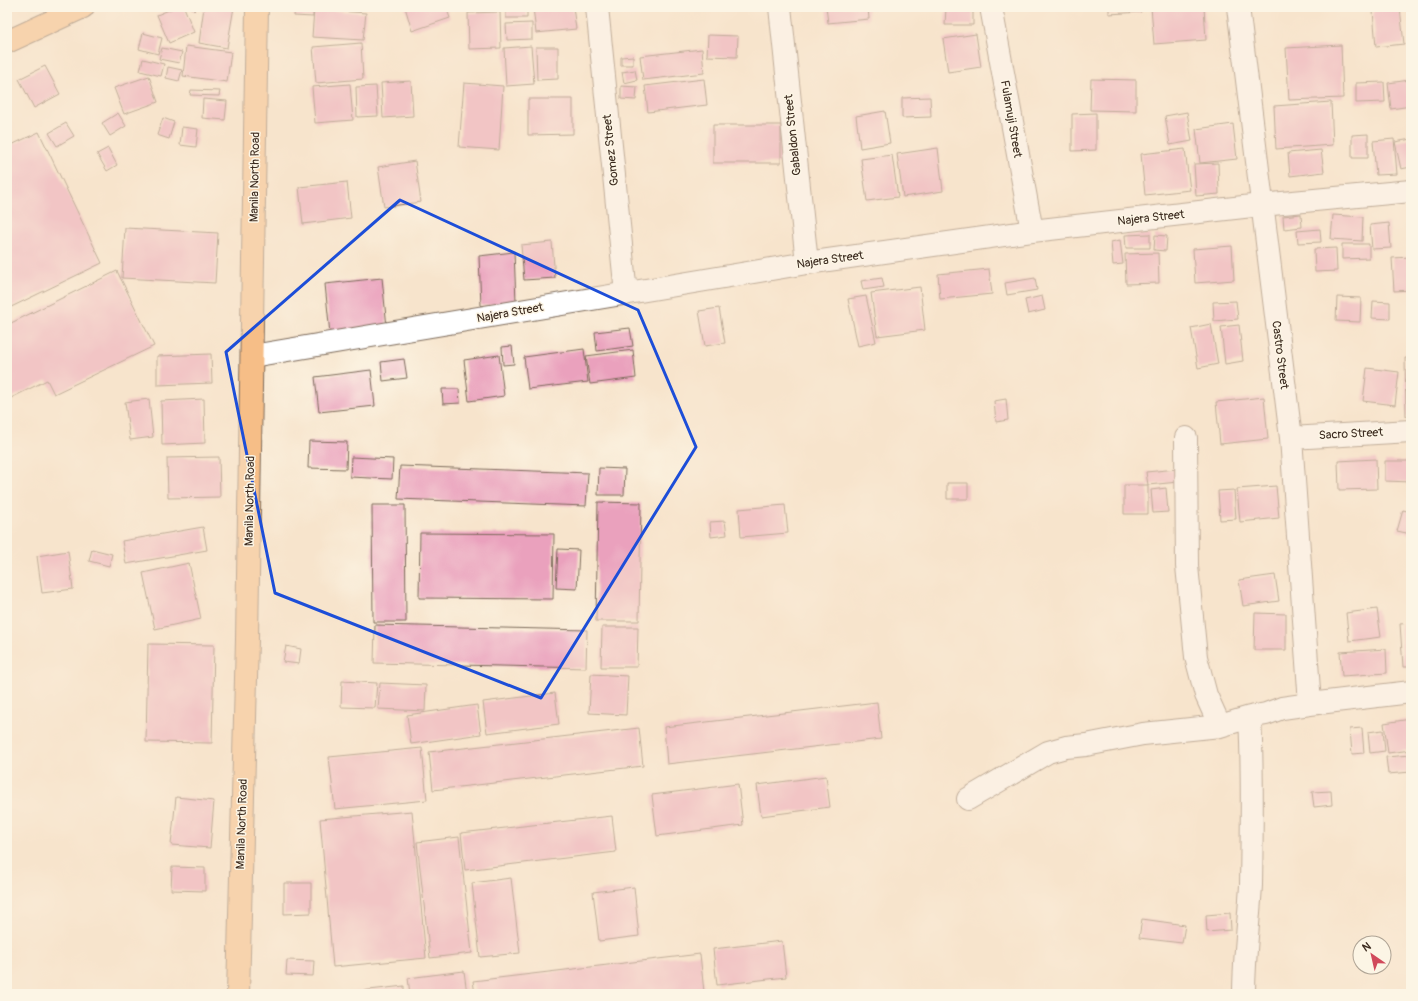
<svg xmlns="http://www.w3.org/2000/svg" width="1418" height="1001" viewBox="0 0 1418 1001" font-family="Pangolin,sans-serif">
<rect width="100%" height="100%" fill="#fcf5e5"/>
<filter id="ink" filterUnits="userSpaceOnUse"><feTurbulence type="fractalNoise" baseFrequency=".025" numOctaves="2"/><feDisplacementMap in="SourceGraphic" scale="8" xChannelSelector="R" yChannelSelector="G"/><feConvolveMatrix kernelMatrix="1 2 1 2 8 2 1 2 1" color-interpolation-filters="sRGB"/></filter>
<filter id="wash" filterUnits="userSpaceOnUse"><feTurbulence type="fractalNoise" baseFrequency=".012" numOctaves="4" result="noise"/><feDisplacementMap in="SourceGraphic" scale="16" xChannelSelector="R" yChannelSelector="G"/><feGaussianBlur stdDeviation="0.9" result="paint"/><feColorMatrix in="noise" values="0 0 0 0 0 0 0 0 0 0 0 0 0 0 0 0 0 1.4 0 .05"/><feComposite in="paint" operator="in"/></filter>
<g filter="url(#wash)">
<rect width="100%" height="100%" fill="#f7e4cc"/>
<g id="blocks">
<path fill="#eaa1bd" d="M176,7H184L194,32L169,43L157,15Z
M190,7H198L194,11Z
M204,7H234L227,48L199,43Z
M295,7H313V17L294,16Z
M405,7H446L450,18L412,31Z
M506,7H527V18H506Z
M533,7H573L576,29L536,33Z
M826,7H868L869,19L828,23Z
M1109,7H1141V12L1109,14Z
M1151,7H1204L1206,40L1154,44Z
M946,8L973,9V25H945Z
M1400,8L1404,44L1376,47L1373,11Z
M314,9L366,13L363,40L312,37Z
M500,12L501,48L469,49L468,13Z
M532,23V39L507,40L506,24Z
M143,33L162,38L158,54L139,49Z
M976,34L981,67L948,72L943,39Z
M708,35L738,36L737,57L707,56Z
M361,43L363,79L316,83L313,47Z
M1341,45L1343,98L1289,100L1286,48Z
M186,46L231,52L227,82L183,76Z
M531,46L534,84L506,86L504,48Z
M536,47H558V79L537,80Z
M162,48L182,52L179,63L159,59Z
M702,49L704,73L643,80L640,56Z
M633,56V65H621V57Z
M143,59L164,64L161,76L140,71Z
M45,66L60,94L34,108L19,79Z
M168,67L182,70L179,81L166,78Z
M635,70L637,80L624,83L622,72Z
M149,76L158,102L124,114L114,88Z
M704,79L707,105L648,112L645,86Z
M1091,79L1136,80V111L1090,110Z
M1410,80L1411,106L1391,109L1388,83Z
M411,81L413,116L383,118L381,83Z
M1384,82L1385,102L1356,103V83Z
M464,83L503,86L499,150L459,147Z
M350,84L353,120L315,123L312,87Z
M376,86L378,116L357,117L356,87Z
M621,86L637,87L636,100L621,99Z
M191,90L220,91L219,96L190,95Z
M930,97L931,117L902,118V98Z
M203,99L227,101L225,120L202,118Z
M528,99H573V134L528,135Z
M1331,102L1333,145L1276,149L1274,106Z
M885,111L890,143L860,148L856,116Z
M1187,112L1192,141L1170,145L1165,116Z
M118,113L126,126L110,136L102,123Z
M1096,113V150L1072,151V114Z
M163,118L174,122L169,139L157,135Z
M66,123L74,136L57,146L49,133Z
M1233,124L1237,159L1200,163L1196,129Z
M713,125H781V163H713Z
M182,127L198,129L196,147L180,145Z
M39,132L102,263L7,309V147Z
M1368,134V158H1352V135Z
M1394,139L1397,174L1376,175L1373,141Z
M1411,139V167L1401,169L1395,142Z
M108,148L117,165L107,171L97,154Z
M938,148L943,191L903,197L897,154Z
M1185,149L1190,190L1145,195L1141,154Z
M1321,150L1324,172L1290,176L1288,153Z
M892,155L898,197L867,201L861,159Z
M415,161L421,202L384,207L378,167Z
M1218,163L1219,194L1196,196L1194,164Z
M347,182L351,218L303,224L299,187Z
M1301,214L1302,227L1284,229L1283,216Z
M1333,215L1363,217L1362,241L1331,239Z
M1389,223L1391,248L1372,249L1370,225Z
M125,228L218,233L215,283L122,278Z
M1320,229L1321,242L1298,243L1297,231Z
M1150,234V248H1126L1125,235Z
M1155,235L1167,236L1166,251L1154,250Z
M1120,240L1123,264L1113,265L1111,242Z
M552,242L555,278L524,280L521,245Z
M1342,244H1369V258L1342,259Z
M1232,246L1234,280L1195,283L1193,249Z
M1336,248L1337,271L1315,272L1314,249Z
M514,252L516,302L481,306L479,256Z
M1158,253L1159,283L1126,284L1125,254Z
M1411,257V290L1394,291L1392,258Z
M989,269L992,294L940,299L938,274Z
M117,271L154,346L54,394L47,380L7,400V325Z
M382,278L387,327L330,334L325,284Z
M882,278L884,287L863,290L861,281Z
M1035,278L1037,290L1007,295L1005,283Z
M920,287L925,330L877,336L871,293Z
M866,296L876,342L858,346L848,299Z
M1042,296L1045,310L1028,314L1025,300Z
M1337,297L1361,298L1360,322L1336,321Z
M1236,301L1238,319L1214,321L1213,302Z
M1373,301L1390,302V319L1372,318Z
M719,308L725,343L705,346L699,311Z
M1211,324L1218,364L1198,368L1191,328Z
M1239,325L1243,361L1225,364L1221,327Z
M630,328L633,346L597,351L595,332Z
M512,346L514,364L503,365L502,347Z
M584,349L588,382L528,389L524,357Z
M633,350L636,378L590,384L586,356Z
M211,354L212,383L157,385V356Z
M499,355L504,396L469,401L464,360Z
M1405,358H1411V416L1406,417Z
M404,359L407,378L383,381L381,362Z
M1367,368L1399,372L1395,405L1363,401Z
M371,370L375,406L319,412L315,377Z
M442,389H459L460,403L443,404Z
M1264,397L1268,439L1220,444L1216,402Z
M149,399L153,437L130,440L125,402Z
M204,399L205,443L162,445L161,401Z
M1006,399L1008,420L996,422L994,401Z
M309,441L347,442L346,469L308,468Z
M219,457L220,497L168,498L167,458Z
M351,457L393,459L392,479L350,477Z
M1376,459L1377,489L1339,490L1338,461Z
M1385,461H1411V482L1385,481Z
M400,466L588,473L586,506L398,499Z
M599,468L625,469L624,495H598Z
M1177,469L1178,482L1148,485L1146,472Z
M947,483H968V499H947Z
M1124,485H1148V514H1124Z
M1276,486L1279,518L1240,522L1237,489Z
M1166,488L1168,512L1153,513L1151,490Z
M1234,490L1236,519L1220,520L1218,491Z
M598,502L641,503L639,621H596Z
M372,505H405L406,622H373Z
M785,505L788,533L741,537L739,509Z
M1403,510L1411,512V534L1397,531Z
M725,521L727,535L711,537L710,522Z
M203,527L207,550L126,564L122,541Z
M420,533L554,534L553,599L419,598Z
M92,549L112,554L109,566L89,561Z
M558,549L579,550L577,589L556,588Z
M68,551L73,589L42,593L37,556Z
M189,563L201,619L155,629L143,573Z
M1275,575L1279,601L1243,606L1239,580Z
M1377,609L1381,637L1349,641L1346,613Z
M1255,613L1286,614V650H1254Z
M1411,623V667H1403L1400,624Z
M375,625L587,630L586,668L374,663Z
M602,627H638L637,667H601Z
M148,644L214,645L212,743L146,742Z
M286,646L301,649L299,664L283,662Z
M1386,649L1387,673L1342,676L1340,652Z
M591,674L628,676L626,715L589,713Z
M342,681L377,683L375,708L341,707Z
M380,683L426,685L425,711L378,709Z
M555,693L559,724L487,733L483,702Z
M877,702L881,739L667,764L664,727Z
M477,705L481,734L411,744L407,715Z
M1411,719V750L1388,753L1384,723Z
M639,728L643,766L433,790L429,752Z
M1362,728L1364,753L1352,754L1350,729Z
M1383,730L1385,751L1370,753L1368,732Z
M422,748L427,800L335,809L329,757Z
M1410,755L1411,772L1388,774L1386,757Z
M826,776L830,807L761,816L757,785Z
M738,784L743,825L657,836L652,795Z
M1331,791L1332,805L1314,807L1312,792Z
M176,797L214,801L210,848L171,845Z
M412,811L426,958L333,967L320,819Z
M612,816L616,852L465,870L461,833Z
M459,837L472,953L430,958L417,842Z
M172,867L205,868V891L171,890Z
M511,878L520,953L480,957L472,883Z
M284,883H311V913L284,914Z
M634,887L639,936L599,941L593,892Z
M1230,913L1231,930L1207,932L1206,915Z
M1142,919L1185,925L1182,943L1139,938Z
M782,941L786,977L717,985L713,949Z
M700,954L704,992L688,994H475L473,981Z
M287,960L314,961L313,976L286,975Z
M464,971L467,994H410L408,978Z
M404,986V994H343V993Z"/>
</g>
</g>
<g filter="url(#ink)">
<use href="#blocks" fill-opacity="0" stroke="#7d6b5b" stroke-width="1"/>
<g fill="none" stroke-linecap="round" stroke-linejoin="round">
<g stroke="#7d6b5b" stroke-width="24">
<path id="minor" d="M597,7L626,294
M780,7L807,263
M991,7L1032,231
M1238,7L1291,438L1310,704
M252,356L807,263L1032,231L1261,205L1411,191
M1186,438L1187,566L1196,657L1206,695L1220,726
M1291,438L1411,431
M968,799L1048,752L1066,747L1086,745L1143,734L1220,726L1250,717
M1244,994C1244,957 1249,921 1251,885C1252,829 1253,773 1250,717L1266,714L1282,708L1310,704L1411,692"/>
</g>
<g stroke="#7d6b5b" stroke-width="24">
<path id="primary" d="M7,42L83,7"/>
</g>
<g stroke="#7d6b5b" stroke-width="24">
<path id="trunk" d="M238,994L247,639L257,7"/>
</g>
<use href="#minor" stroke="#fff" stroke-width="22"/>
<use href="#primary" stroke="#f6be87" stroke-width="22"/>
<use href="#trunk" stroke="#f6be87" stroke-width="22"/>
</g>
</g>
<path d="M0 0H1418V1001H0ZM400,200L638,310L696,447L541,698L275,593L226,352Z" fill="#f7e4cc" fill-opacity=".55" fill-rule="evenodd"/>
<path fill="none" stroke="#1d4ed8" stroke-width="3" stroke-linejoin="round" d="M400,200L638,310L696,447L541,698L275,593L226,352Z"/>
<g text-anchor="middle" dominant-baseline="central" stroke-width="3" stroke-linejoin="round" paint-order="stroke">
<g font-size="12" fill="#3b2a1e" stroke="#fcf5e5">
<text transform="translate(1011 119) rotate(80)">Fulamuji Street</text>
<text transform="translate(793 135) rotate(-96)">Gabaldon Street</text>
<text transform="translate(611 150) rotate(-96)">Gomez Street</text>
<text transform="translate(255 177) rotate(-89)">Manila North Road</text>
<text transform="translate(1151 218) rotate(-6)">Najera Street</text>
<text transform="translate(830 260) rotate(-8)">Najera Street</text>
<text transform="translate(510 313) rotate(-10)">Najera Street</text>
<text transform="translate(1280 355) rotate(83)">Castro Street</text>
<text transform="translate(1351 434) rotate(-3)">Sacro Street</text>
<text transform="translate(250 501) rotate(-89)">Manila North Road</text>
<text transform="translate(242 824) rotate(-88)">Manila North Road</text>
</g>
</g>
<rect width="1418" height="1001" fill="none" stroke="#fcf5e5" stroke-width="24"/>
<g transform="translate(1372 955) rotate(326)"><circle r="19" fill="#fcf5e5" stroke="#afa495"/>
<path d="M0-3L7 15L0 10L-7 15Z" fill="#d1495b"/>
<text y="-6" font-size="11" font-weight="bold" text-anchor="middle" fill="#3b2a1e">N</text>
</g>
</svg>
